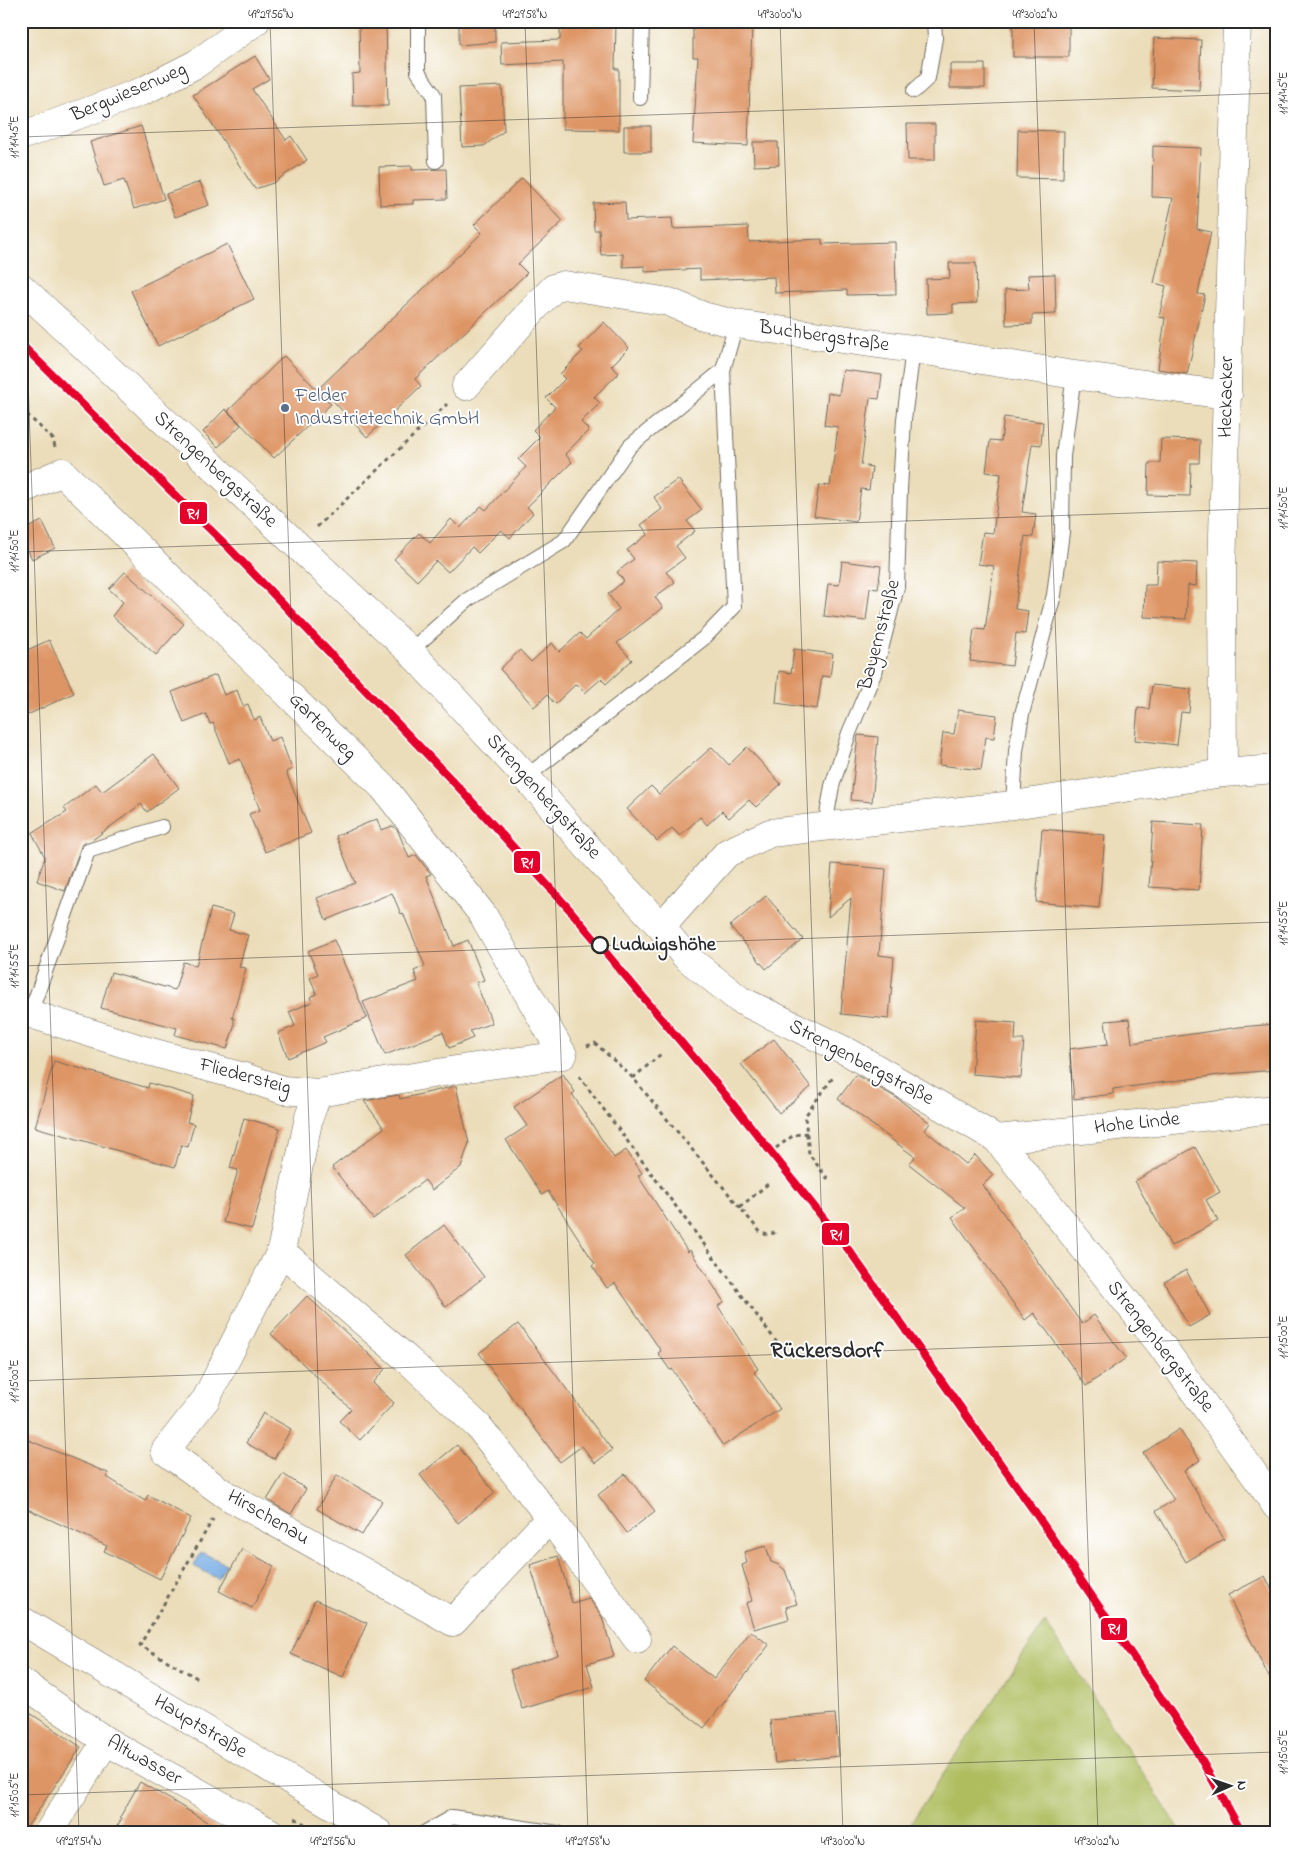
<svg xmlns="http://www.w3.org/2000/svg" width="1297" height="1854" viewBox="0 0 1297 1854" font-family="'Indie Flower',sans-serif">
<rect width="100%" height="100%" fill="#fff"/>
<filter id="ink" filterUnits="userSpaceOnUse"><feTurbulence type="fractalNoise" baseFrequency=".02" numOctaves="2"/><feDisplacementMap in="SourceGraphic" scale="10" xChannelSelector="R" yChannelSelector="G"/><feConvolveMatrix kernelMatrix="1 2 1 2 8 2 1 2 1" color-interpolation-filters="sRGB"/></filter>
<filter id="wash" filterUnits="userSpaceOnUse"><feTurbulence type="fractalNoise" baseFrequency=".0096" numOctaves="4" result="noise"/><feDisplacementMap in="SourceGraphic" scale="20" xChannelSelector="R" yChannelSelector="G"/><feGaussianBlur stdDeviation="1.12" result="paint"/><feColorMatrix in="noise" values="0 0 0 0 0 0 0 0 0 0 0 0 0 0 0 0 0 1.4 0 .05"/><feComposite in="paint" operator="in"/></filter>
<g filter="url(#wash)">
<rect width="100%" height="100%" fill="#ebddb9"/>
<path fill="#afbd5f" stroke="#6d7445" d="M1045,1622L1182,1833H904Z"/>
<path fill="#74abe3" stroke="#506b87" d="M201,1552L226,1564L218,1579L194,1566Z"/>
<g id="blocks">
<path fill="#de9565" d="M359,21H386L388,106H353L352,74L360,73Z
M459,21H495V42L459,45Z
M560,21H616L615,69H619V130L563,129V62L502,65L501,42L560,40Z
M1013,21H1069V57H1013Z
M693,25H752L748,146L693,143L698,57H693Z
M1154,38L1201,40L1199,90L1152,88Z
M255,56L269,79L252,89L286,140L291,136L307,160L273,183L255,189L193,95Z
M950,64H985V88H950Z
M502,86L504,131L484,146L462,147L459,88Z
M907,124H935V160H908Z
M141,126L164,199L134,209L124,180L104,186L90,142Z
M624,126H651V152H624Z
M1018,130L1064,131L1063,179L1017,178Z
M753,142H778L779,165L754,166Z
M1153,146L1201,148L1197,229L1211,232L1198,294L1205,295L1187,374L1158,369L1165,318L1159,317L1166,286L1154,283L1173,198L1152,197Z
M412,166V170L446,169L447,199L413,200V204L380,205L379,167Z
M522,178L563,221L518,264L527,273L415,379L421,386L367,437L320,387L482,233L474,225Z
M200,182L209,205L175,217L166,194Z
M625,202L626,220L672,218L673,229L748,226L749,242L822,239V244L895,242L896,294L847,295V290L775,293L774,277L700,280V269L645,272V266L623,267V254L601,255L599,230H594L593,203Z
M227,244L254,299L158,346L131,291Z
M949,263H976L977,303L953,304V313L927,314L926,279L950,278Z
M1055,274L1056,314L1032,315V324L1006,325L1005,290L1029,289L1028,275Z
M604,322L629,348L611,366L619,373L594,397L600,403L581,422L589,430L565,454L572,462L527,507L533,513L510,538L501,530L478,553L472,547L448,572L436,561L417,581L394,559L419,533L430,543L451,519L460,528L481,506L486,510L526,467L518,459L540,437L533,430L555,407L546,398L565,379L560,374L583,351L579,348Z
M284,356L331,404L274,458L228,411Z
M843,370L882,375L879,399L870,398L861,465L872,467L869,490L861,489L856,522L814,516L819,485L830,486L838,427L824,425L828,393L839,395Z
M225,409L241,425L218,447L203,432Z
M1004,417L1043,422L1041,445L1032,444L1022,512L1036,514L1033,537L1025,536L1015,609L1028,611L1025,634L1016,633L1012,666L970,661L974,629L985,630L994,566L978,564L983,532L993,533L1001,474L986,472L990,440L1001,441Z
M1161,439L1200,440L1199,463H1191L1190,496L1148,495L1149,463H1160Z
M678,479L702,510L687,521L695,531L676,546L685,558L666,572L675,582L655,597L663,608L617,643L632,660L606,684L601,679L585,693L576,684L555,704L547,695L534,707L500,669L520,650L531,662L552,643L559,652L580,633L586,639L619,609L608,594L624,581L617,572L634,559L627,550L648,534L641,525L662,509L654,497Z
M42,521L55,548L32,559L21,536V531Z
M842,561L881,566L878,589L870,588L866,621L824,616L828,584L839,585Z
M1157,561L1197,563L1196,586L1188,585L1186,619L1144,617L1145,585H1156Z
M125,572L184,624L156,655L112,616L123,602L109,589Z
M49,640L74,693L21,718V653Z
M794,649L833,654L830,677L822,676L817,709L776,703L779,671L791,673Z
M216,675L224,695L237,690L243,706L248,704L254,720L260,717L270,741L280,737L292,769L286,772L311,833L265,852L249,814L260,810L240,759L229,763L213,723L210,724L206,714L184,723L172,692Z
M1152,685L1191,689L1189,713L1181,712L1177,745L1135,740L1138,708L1149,709Z
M958,710L997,715L994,738L986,737L981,770L939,765L943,733L954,734Z
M858,735L878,737L872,802L851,800Z
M712,747L729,765L747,747L781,784L756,807L749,800L729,818L722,811L707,825L700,817L680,836L672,828L657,841L627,809L651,786L659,794Z
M154,754L179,788L147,812L141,804L91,841L82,844L65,891L37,881L45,857L32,833L67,812L64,808L96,784L102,792Z
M377,819L381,830L393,826L398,831L409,858L416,855L431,874L426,876L454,946L468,940L484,980L476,983L492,1023L470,1031L473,1038L449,1048L443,1032L385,1055L363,1002L418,981L414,971L425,966L403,913L401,914L392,893L326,920L317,898L355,883L336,836Z
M1153,822L1203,825L1199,890L1149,887Z
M1042,829L1105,835L1099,908L1036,902Z
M832,864L886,869L879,955L894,957L889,1019L841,1014L851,898L828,917Z
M766,896L803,939L766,969L730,926Z
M211,908L234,914L229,930L248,935L239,967L246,968L232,1018H234V1027L227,1049L175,1035L177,1028L101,1008L111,972L175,990L183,962L196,966Z
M334,940L367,1018L323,1037L326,1042L288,1058L278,1033L295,1026L289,1012L312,1002L310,997L317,994L310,978L318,974L308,951Z
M1129,1019L1132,1043L1239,1027L1276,1024V1070L1227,1074L1113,1089V1094L1074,1099L1069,1049L1108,1044L1105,1021Z
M976,1020L1016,1023L1015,1040H1024L1021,1078L972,1074Z
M774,1039L811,1087L779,1113L741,1064Z
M54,1061L148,1088L149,1083L194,1096L187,1122L194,1124L188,1147L181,1145L175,1167L35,1127Z
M563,1074L575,1092L572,1094L614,1158L626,1150L642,1173L638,1176L688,1252L690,1250L724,1302L718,1306L758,1369L754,1372L780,1409L723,1446L672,1369L670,1370L658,1353L661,1351L615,1283L607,1288L592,1266L595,1264L548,1191L542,1195L506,1140L527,1126L514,1107Z
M856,1075L897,1098L930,1123L925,1130L966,1164L975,1155L993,1175L983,1185L1082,1324L1094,1315L1126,1358L1086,1386L1034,1313L1025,1320L952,1217L965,1208L909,1164L915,1157L838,1099Z
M456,1086L469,1143L461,1167L432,1190L425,1180L373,1219L332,1167L384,1128L364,1101L399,1095L400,1099Z
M244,1118L280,1128L252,1229L223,1222L238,1170L230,1168Z
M1195,1147L1220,1192L1206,1200L1218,1221L1171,1246L1135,1181Z
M444,1225L484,1277L446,1307L406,1255Z
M1186,1270L1210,1315L1189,1327L1164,1282Z
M307,1296L385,1369L373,1383L394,1403L360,1440L339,1421L351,1409L271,1334Z
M518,1324L612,1450L595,1463L582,1446L560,1462L479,1353Z
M263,1413L291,1429L274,1459L246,1443Z
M1179,1429L1200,1460L1184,1471L1224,1539L1186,1562L1156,1511L1174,1500L1143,1453Z
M21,1437L108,1473L107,1477L145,1501L148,1495L191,1518L160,1579L104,1551L107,1546L21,1506Z
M457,1445L495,1493L458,1523L420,1475Z
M283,1474L306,1489L291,1514L267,1500Z
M625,1474L655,1511L627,1533L598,1495Z
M337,1475L382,1501L362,1535L317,1509Z
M766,1546L771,1562L779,1565L785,1570L797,1604L786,1607L789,1619L754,1629L746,1603L752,1601L742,1565L747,1563L744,1552Z
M242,1549L274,1566L252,1608L219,1591Z
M558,1556L572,1603L589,1598L602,1617L614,1656L587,1664L594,1687L522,1709L510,1670L558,1655L530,1565Z
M1265,1576L1276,1598V1691L1228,1595Z
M315,1600L367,1623L343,1677L291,1654Z
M751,1631L769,1645L704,1728L644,1681L672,1646L714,1679Z
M21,1707L81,1747L23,1833H21Z
M835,1714L839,1756L775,1763L770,1720Z
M140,1782L171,1800L225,1833H113L122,1818L120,1817Z"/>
</g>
</g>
<g filter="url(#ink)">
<use href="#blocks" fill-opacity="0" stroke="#6e695d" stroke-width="1"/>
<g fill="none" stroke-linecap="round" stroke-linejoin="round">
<g stroke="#6e695d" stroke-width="16">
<path id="service" d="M418,21V72L434,95L436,161
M914,91L928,78L935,38L934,21
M640,98L642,21
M410,651L467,600L564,541L630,446L723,370
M526,777L704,638L734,607L723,370L736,324
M1013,805L1016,751L1022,714L1054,595L1062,532L1063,456L1074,375
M825,826L832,786L849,733L876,669L897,587L900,489L904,419L913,349
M30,1014L88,851L162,827
M424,1833L452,1817L558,1833"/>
</g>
<g stroke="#6e695d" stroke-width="29">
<path id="minor" d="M21,136L143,91L196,64L256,21
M21,287L410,651L526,777L590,850L661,927L686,957L740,1000L850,1053L997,1139L1161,1345L1264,1488L1276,1506
M466,386L540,302L554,288L564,285L669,302L703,316L736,324L913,349L1074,375L1228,395
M21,490L62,472L383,787L483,915L563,1055L468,1068L318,1093L283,1090L244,1077L144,1050L21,1011
M1223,773L1222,573L1237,21
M661,927L727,853L770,833L1013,805L1223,773L1276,769
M997,1139L1276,1109
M281,1251L408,1360L479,1427L550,1518L453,1622L226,1495L165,1451L206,1399L281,1251L309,1117L318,1093
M550,1518L637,1639
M21,1682L106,1741L271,1833
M48,1833L106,1741"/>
</g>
<g stroke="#6e695d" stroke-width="29">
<path id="primary" d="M21,1620L379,1833"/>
</g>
<path stroke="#6e695d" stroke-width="3" stroke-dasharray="4 4" stroke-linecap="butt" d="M21,409L53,439L55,447
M317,527L447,404
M587,1046L595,1043L633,1078L761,1233L768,1235L777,1232
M579,1076L784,1352
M633,1078L661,1054
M776,1148L794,1135L807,1133
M828,1179L809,1154L805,1116L834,1076
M740,1207L768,1184
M197,1678L140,1645L213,1519
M295,1818L318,1833"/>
<use href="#service" stroke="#fff" stroke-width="14"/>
<use href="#minor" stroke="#fff" stroke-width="28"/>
<use href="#primary" stroke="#fff" stroke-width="28"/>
<g stroke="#fff" stroke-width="11">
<path id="rail-1" d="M21,344L229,548L466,795L570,910L728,1098L851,1253L1034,1511L1193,1745L1242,1833"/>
</g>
<use href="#rail-1" stroke="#e4002b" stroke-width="8"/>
</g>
</g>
<path fill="none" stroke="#2b2b2b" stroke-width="1" stroke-opacity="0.45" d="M270,21L334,1833M525,21L588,1833M780,21L843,1833M1034,21L1098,1833M21,137L1276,93M21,180L79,1833M21,552L1276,508M21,966L1276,922M21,1381L1276,1337M21,1795L1276,1752"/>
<circle fill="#5c6f8a" stroke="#fff" stroke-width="2" cx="285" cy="408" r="5"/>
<circle fill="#fff" stroke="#2b2b2b" stroke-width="2.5" cx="600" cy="945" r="8"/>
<g text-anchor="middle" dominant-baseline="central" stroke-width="4" stroke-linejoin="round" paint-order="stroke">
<g font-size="20" fill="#2b2b2b" stroke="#fff">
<text transform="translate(129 93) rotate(-23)">Bergwiesenweg</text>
<text transform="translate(824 337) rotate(8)">Buchbergstraße</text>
<text transform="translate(1227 397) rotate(-89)">Heckacker</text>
<text transform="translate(215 470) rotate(43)">Strengenbergstraße</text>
<text transform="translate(880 635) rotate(-75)">Bayernstraße</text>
<text transform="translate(322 727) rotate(45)">Gartenweg</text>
<text transform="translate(543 797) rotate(48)">Strengenbergstraße</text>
<text transform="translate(861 1063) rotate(28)">Strengenbergstraße</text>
<text transform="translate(245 1077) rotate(15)">Fliedersteig</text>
<text transform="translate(1137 1124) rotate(-6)">Hohe Linde</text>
<text transform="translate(1160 1347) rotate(52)">Strengenbergstraße</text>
<text transform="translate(268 1518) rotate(30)">Hirschenau</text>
<text transform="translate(200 1727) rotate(31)">Hauptstraße</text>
<text transform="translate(144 1761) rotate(29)">Altwasser</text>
</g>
<g font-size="20" fill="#4e5e75" stroke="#fff" text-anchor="start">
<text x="295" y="396">Felder<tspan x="295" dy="23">Industrietechnik GmbH</tspan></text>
</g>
<g font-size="20" font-weight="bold" fill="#2b2b2b" stroke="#fff" text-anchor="start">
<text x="612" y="945">Ludwigshöhe</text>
</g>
<g font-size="22" font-weight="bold" fill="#2b2b2b" stroke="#fff">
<text x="827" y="1352">Rückersdorf</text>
</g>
</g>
<g stroke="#fff" stroke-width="2">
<rect x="179" y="501" width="29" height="24" rx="5" fill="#e4002b"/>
<rect x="513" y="850" width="28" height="24" rx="5" fill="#e4002b"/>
<rect x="821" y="1222" width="29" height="24" rx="5" fill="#e4002b"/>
<rect x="1100" y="1617" width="28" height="24" rx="5" fill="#e4002b"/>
</g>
<g font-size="14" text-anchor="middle" font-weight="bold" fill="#fff">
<text x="193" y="518">R1</text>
<text x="527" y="867">R1</text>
<text x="836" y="1239">R1</text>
<text x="1114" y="1633">R1</text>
</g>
<rect width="1297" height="1854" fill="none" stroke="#fff" stroke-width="55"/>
<g transform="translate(1230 1786) rotate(88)" stroke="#ffffff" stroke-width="4" paint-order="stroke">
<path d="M0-4L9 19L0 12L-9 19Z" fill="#2b2b2b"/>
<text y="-8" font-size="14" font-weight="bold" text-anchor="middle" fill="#2b2b2b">N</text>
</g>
<rect x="28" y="28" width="1242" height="1798" fill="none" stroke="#2b2b2b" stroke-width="2"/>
<g font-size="12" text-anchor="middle" fill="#2b2b2b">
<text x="271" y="18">49°29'56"N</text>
<text x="525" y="18">49°29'58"N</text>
<text x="780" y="18">49°30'00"N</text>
<text x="1035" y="18">49°30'02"N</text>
<text transform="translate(1283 93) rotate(-90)" y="4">11°14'45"E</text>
<text transform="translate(14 137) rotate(-90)" y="4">11°14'45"E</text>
<text transform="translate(1283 508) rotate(-90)" y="4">11°14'50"E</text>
<text transform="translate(14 551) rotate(-90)" y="4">11°14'50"E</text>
<text transform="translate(1283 923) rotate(-90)" y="4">11°14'55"E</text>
<text transform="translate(14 966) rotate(-90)" y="4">11°14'55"E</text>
<text transform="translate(1283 1337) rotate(-90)" y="4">11°15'00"E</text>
<text transform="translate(14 1381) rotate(-90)" y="4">11°15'00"E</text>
<text transform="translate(1283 1752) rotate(-90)" y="4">11°15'05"E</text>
<text transform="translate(14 1795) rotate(-90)" y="4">11°15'05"E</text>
<text x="79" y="1845">49°29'54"N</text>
<text x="333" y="1845">49°29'56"N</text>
<text x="588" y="1845">49°29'58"N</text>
<text x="843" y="1845">49°30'00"N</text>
<text x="1097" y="1845">49°30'02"N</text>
</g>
</svg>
